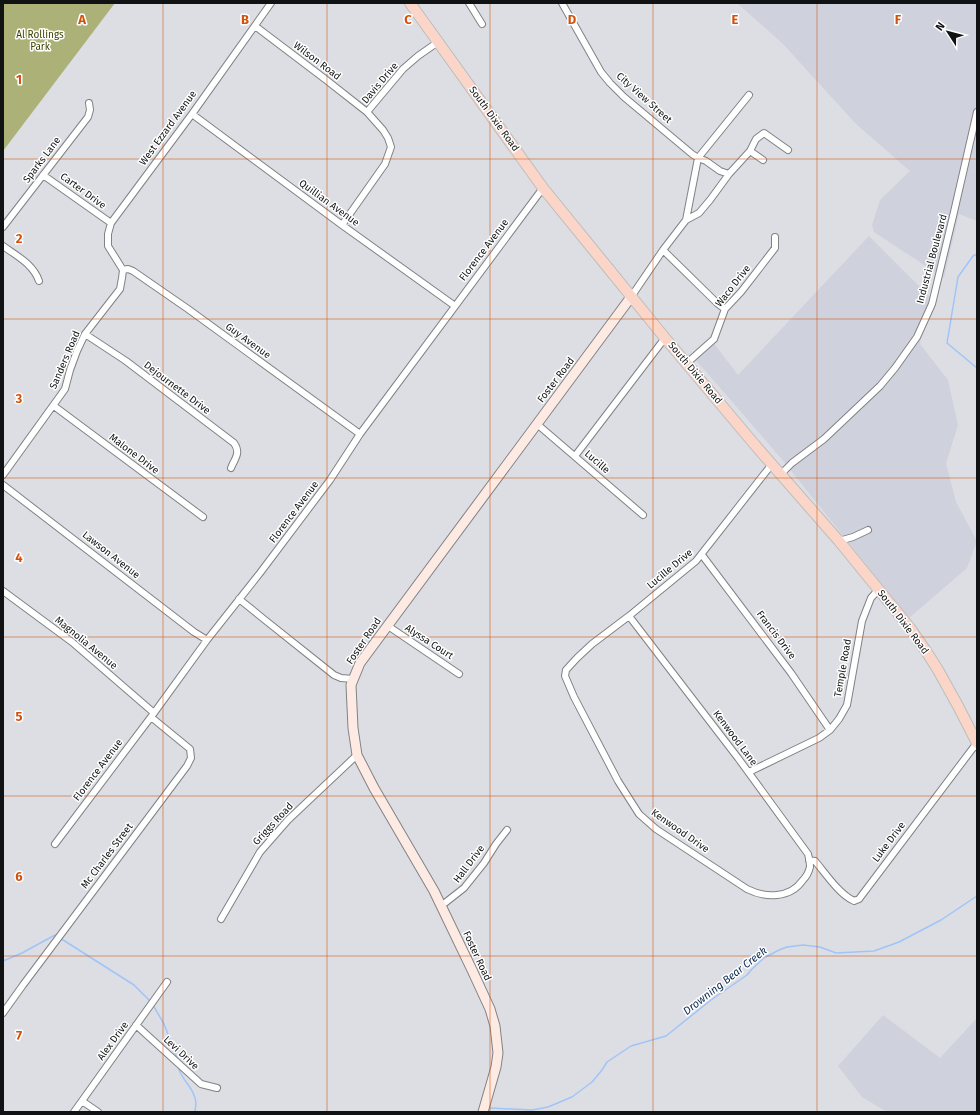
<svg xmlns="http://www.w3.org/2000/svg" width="980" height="1115" viewBox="0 0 980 1115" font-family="'Fira Sans',sans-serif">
<rect width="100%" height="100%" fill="#dddee3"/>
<path fill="#cfd1dd" d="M737,3H977V221L959,214L944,278L874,232L872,225L880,200L910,171L856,124L783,44Z
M869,236L930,297L920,344L948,380L958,425L946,463L956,502L977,541L967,568L909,618L780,457L695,359L713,342L738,375Z
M883,1015L940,1058L977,1018V1112H887L862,1097L838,1066Z"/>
<path fill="#acb177" d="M3,3H115L3,151Z"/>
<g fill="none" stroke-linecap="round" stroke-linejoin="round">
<path stroke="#9fc5f8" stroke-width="1.5" d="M977,254L973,256L958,277L947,343L977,368
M60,938L134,985L151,1002
M3,961L22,953L55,935L57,936
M153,1005L164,1024L177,1058
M178,1066C180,1079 195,1088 196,1103C196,1105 195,1109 195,1112
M490,1108L532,1110L548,1107L572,1097L592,1082L602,1070L607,1062L631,1046L666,1036L711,1000L747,975L752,969L764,958L779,950L787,947L803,945L820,947L836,953L874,951L899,942L941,920L977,896"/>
<g stroke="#818286" stroke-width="8">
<path id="street" d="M469,3L482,24
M562,3L601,72L610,83L624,97L692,154L698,158L706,161L720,171L729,174
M255,26L325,79L367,112L383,130L388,138L391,147L385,164L342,225
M367,112L403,69L418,56L438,42
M192,114L342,225L455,306
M750,151L763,160
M43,175L111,223
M686,220L698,158L749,95
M3,227L88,117L90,110L89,103
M3,246C17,256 33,264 39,281
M663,250L717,303L725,309
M123,270L108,246V234L111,223L192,114L271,3
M123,270L128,269L133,271L188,309L360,434
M631,297L663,250L686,220L699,213L710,200L729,174L750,151L756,139L764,133L788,150
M85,334L126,361L234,443C241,453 235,458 231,468
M687,363L714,339L725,309L741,292L775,248V237
M54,406L203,517
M537,424L643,515
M575,456L665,338
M781,474L792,463L824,439L880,386L895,368L917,337L932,304L954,212L977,112
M3,475L65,389L70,370L77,351L85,334L120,289L122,278L123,270
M3,485L194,632L207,640
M839,541L853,537L868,530
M702,555L791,673L830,730
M3,591L72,642L154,713
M239,599L265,620L334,675L341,678L353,679
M629,616L738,758L808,854C809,858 810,862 810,867C809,871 806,877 803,880C790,899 765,898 747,889L656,829L639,814L618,781L574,697L565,676L566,670L577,658L592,644L629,616L696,561L772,464
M388,626L459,674
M749,772L819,738L830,730L839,719L847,705L862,621L871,598L878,590
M55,844L154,713L207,640L260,573L330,480L360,434L543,188
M809,860L815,861C826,874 839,894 854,901L859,899L973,748L977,745
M441,906L464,888L484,863L496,844L507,830
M221,919L260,852L288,820L357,755
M3,1013L23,985L187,766L191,758L190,749L151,717
M136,1025L201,1084L217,1088
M82,1101L98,1112
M74,1112L167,982"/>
</g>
<g stroke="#818286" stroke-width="11">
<path id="secondary" d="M483,1112L496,1067L498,1053L495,1026L490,1009L472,970L434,891L374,788L357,755L353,728L351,685L360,663L631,297"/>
</g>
<g stroke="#bcbdbd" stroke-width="12">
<path id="primary" d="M410,3L543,188L665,338L755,445L839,541L910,628L926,651L938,670L958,706L977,743"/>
</g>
<use href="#street" stroke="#fff" stroke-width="6"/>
<use href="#secondary" stroke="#fdeae3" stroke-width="9"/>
<use href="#primary" stroke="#fbd6c8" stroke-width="10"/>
</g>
<path fill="none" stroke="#d2520d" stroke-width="1" stroke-opacity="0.55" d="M163,3V1112M327,3V1112M490,3V1112M653,3V1112M817,3V1112M3,159H977M3,319H977M3,478H977M3,637H977M3,796H977M3,956H977"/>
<g text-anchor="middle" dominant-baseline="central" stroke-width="3" stroke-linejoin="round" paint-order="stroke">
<g font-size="10" fill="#3e4000" stroke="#fff">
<text x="40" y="35">Al Rollings<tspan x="40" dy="12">Park</tspan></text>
</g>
<g font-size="10" fill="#111213" stroke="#fff">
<text transform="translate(317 61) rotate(37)">Wilson Road</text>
<text transform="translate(380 83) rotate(-50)">Davis Drive</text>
<text transform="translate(644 98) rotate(42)">City View Street</text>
<text transform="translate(494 119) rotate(54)">South Dixie Road</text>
<text transform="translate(168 128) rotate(-54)">West Ezzard Avenue</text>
<text transform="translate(42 160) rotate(-53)">Sparks Lane</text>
<text transform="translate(83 191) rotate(36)">Carter Drive</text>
<text transform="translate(329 203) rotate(36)">Quillian Avenue</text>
<text transform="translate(484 250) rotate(-53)">Florence Avenue</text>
<text transform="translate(932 259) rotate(-75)">Industrial Boulevard</text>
<text transform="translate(733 286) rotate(-52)">Waco Drive</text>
<text transform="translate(248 341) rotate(36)">Guy Avenue</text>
<text transform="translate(65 360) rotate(-67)">Sanders Road</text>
<text transform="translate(695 373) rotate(50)">South Dixie Road</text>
<text transform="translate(556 380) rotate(-53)">Foster Road</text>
<text transform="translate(177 388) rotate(37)">Dejournette Drive</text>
<text transform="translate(134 454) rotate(37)">Malone Drive</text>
<text transform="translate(597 462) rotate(41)">Lucille</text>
<text transform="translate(294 512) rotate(-53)">Florence Avenue</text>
<text transform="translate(111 555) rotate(38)">Lawson Avenue</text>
<text transform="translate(670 569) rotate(-40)">Lucille Drive</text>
<text transform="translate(903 622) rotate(53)">South Dixie Road</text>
<text transform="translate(776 635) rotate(53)">Francis Drive</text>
<text transform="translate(364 641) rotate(-56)">Foster Road</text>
<text transform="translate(429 642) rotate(33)">Alyssa Court</text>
<text transform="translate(86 643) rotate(39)">Magnolia Avenue</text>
<text transform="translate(843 668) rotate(-80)">Temple Road</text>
<text transform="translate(735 738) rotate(53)">Kenwood Lane</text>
<text transform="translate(98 770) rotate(-53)">Florence Avenue</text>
<text transform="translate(273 824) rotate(-47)">Griggs Road</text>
<text transform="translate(680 831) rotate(35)">Kenwood Drive</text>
<text transform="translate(889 842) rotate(-53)">Luke Drive</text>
<text transform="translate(107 856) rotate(-53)">Mc Charles Street</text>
<text transform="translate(469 864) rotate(-53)">Hall Drive</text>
<text transform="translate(477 956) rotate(65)">Foster Road</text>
<text transform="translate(113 1041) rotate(-54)">Alex Drive</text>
<text transform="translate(181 1053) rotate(43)">Levi Drive</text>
</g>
<g font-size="11" font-style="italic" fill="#092950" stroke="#fff">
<text transform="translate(725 981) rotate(-38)">Drowning Bear Creek</text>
</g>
</g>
<g font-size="13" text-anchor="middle" font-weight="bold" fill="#d2520d" stroke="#fff" stroke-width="3" stroke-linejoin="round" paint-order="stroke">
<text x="82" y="24">A</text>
<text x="245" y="24">B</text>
<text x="408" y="24">C</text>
<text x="572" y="24">D</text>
<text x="735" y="24">E</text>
<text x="898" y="24">F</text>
<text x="19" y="84">1</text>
<text x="19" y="243">2</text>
<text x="19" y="403">3</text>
<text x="19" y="562">4</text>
<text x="19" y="721">5</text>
<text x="19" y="881">6</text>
<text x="19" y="1040">7</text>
</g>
<rect width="980" height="1115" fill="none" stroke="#111213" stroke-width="8"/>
<g transform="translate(948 32) rotate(306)" stroke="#ffffff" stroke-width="3" paint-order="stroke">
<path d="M0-3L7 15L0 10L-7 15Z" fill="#111213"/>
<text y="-6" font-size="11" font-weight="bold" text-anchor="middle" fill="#111213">N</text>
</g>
</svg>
